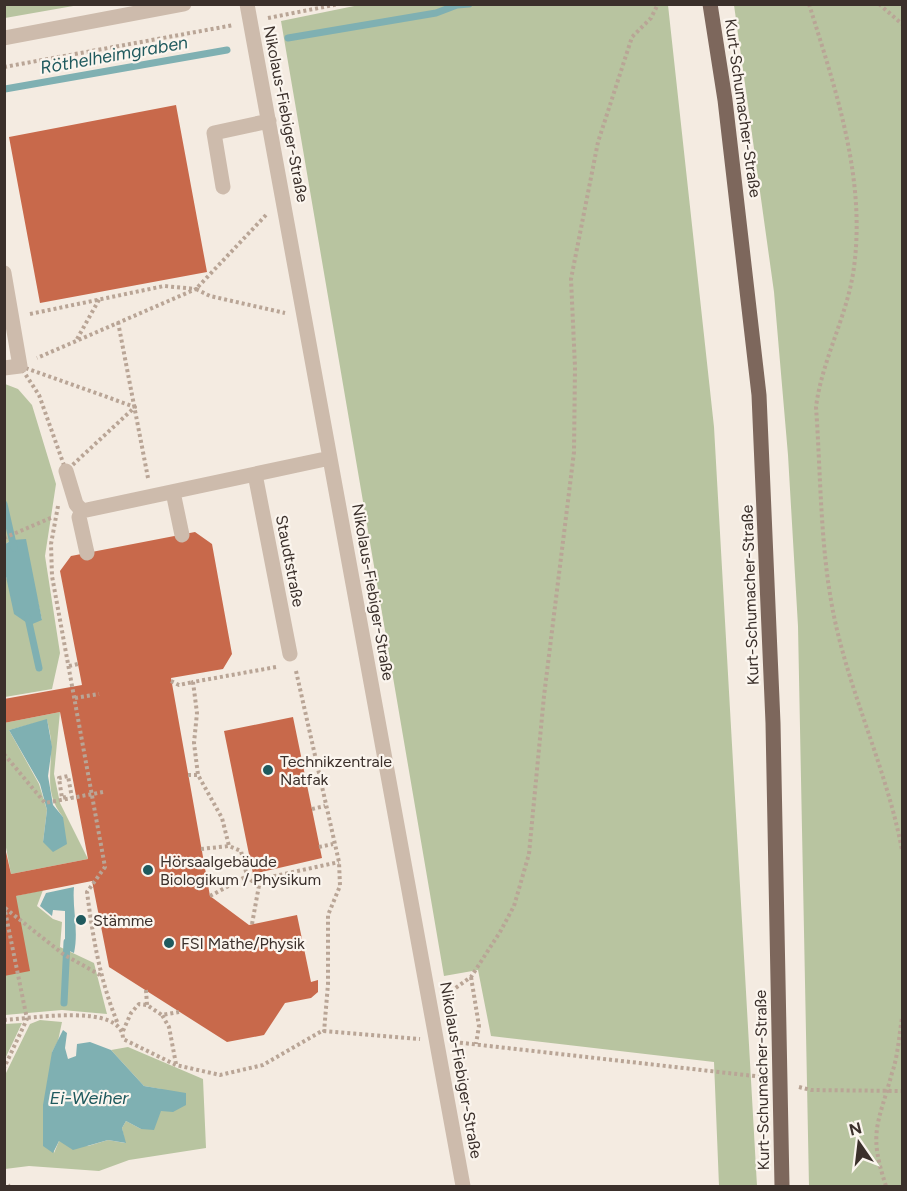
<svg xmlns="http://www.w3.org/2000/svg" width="907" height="1191" viewBox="0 0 907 1191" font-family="Figtree,sans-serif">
<rect width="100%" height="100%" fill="#f4ebe1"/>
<path fill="#b8c4a0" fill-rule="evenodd" d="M5,4H79V5L5,18Z
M364,4L668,5L714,427L757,1186H719L714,1062L491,1036L478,970L444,976L281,21Z
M734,5H902V1186H809L798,626L788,455L774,292Z
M5,384L18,389L32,405L56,484L45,556L60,653L52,689L5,697L4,572L9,584L42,620L32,576L12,540L5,544Z
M60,712L54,774L60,803L88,859L11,874L4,837V723ZM47,720C49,729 52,739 51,749C51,775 45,795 63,817L43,842L47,810L39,784L9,730Z
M43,890L37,906L53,919L62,922L60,947L94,963L107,1014L62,1010L5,1015V976L16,896Z
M40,1020L62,1022L58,1041L52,1052L54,1153L59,1141L88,1146L108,1140L125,1143L122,1128L126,1121L141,1129L161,1089L144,1086L111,1050L128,1047L203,1079L206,1148L129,1160L99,1171L29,1166L5,1169V1075L30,1024Z
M22,1023L5,1059V1024Z"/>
<path fill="#7fb0b2" d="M26,539L42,620L30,625L14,614L5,572V544L12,540Z
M47,719L52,747L48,776L53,805L63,817L67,844L53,852L43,842L47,810L40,784L9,730Z
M74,887C72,909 79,930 74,953L65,949V911L53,910L52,916L40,906L46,893Z
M63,1030L67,1033L65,1048L68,1059L76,1056L77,1044L90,1042L111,1050L144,1086L186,1093V1105L173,1112L161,1111L154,1130L141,1129L126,1121L122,1128L126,1143L108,1140L73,1150L59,1141L53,1153L43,1146V1105L52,1052Z"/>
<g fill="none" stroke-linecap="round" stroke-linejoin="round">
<path stroke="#7fb0b2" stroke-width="7" d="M288,38L436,13L457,5L469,4
M5,89L227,50
M4,504L14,548
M28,618L39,668
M64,1003L67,942"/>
</g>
<path fill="#c8694b" d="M176,105L207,272L40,303L9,137Z
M195,532L212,544L232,654L223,669L171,678L210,896L249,925L297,915L311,982L318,980V992L311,998L285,1003L264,1035L227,1042L109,967L92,881L16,896L30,971L4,976V843L11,874L88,859L60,712L4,723V699L82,685L60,571L71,556Z
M293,717L322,858L253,874L224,731Z"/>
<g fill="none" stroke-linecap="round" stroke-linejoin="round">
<path stroke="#b9a596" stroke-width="4" stroke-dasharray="3 3" stroke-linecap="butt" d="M809,4C835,88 866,177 854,267C848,315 822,359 816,407C821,477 820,552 835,621C852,699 887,771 902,850
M879,4L902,24
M268,18L339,4
M4,67L234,25
M266,215L196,289L210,296L285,313
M30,314L164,286L196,289L37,358
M118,322L148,478
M77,339L100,298
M20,366L135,407L66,471L39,395Z
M58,506L51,544L52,576L105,867L87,892C93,938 100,981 118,1024
M4,538L53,517
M69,666L78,664
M276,667L193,682L197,713L194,743L198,775L222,818L229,846L241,851L247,876L252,881L339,862
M296,671L339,862L340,886L328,915V984L324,1032
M171,681L179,685L193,682
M75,698L99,694
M4,754L45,803L103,792
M188,775H198
M66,797L62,798L59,778L68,776L72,798
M312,809L325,806
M319,847L333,844
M201,849L229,846
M210,896L247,876
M4,906L27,1019L4,1068
M5,908L63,954L100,975
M252,924L260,880
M471,977L479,1026L476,1044
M146,990L147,1005
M446,995L471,977L500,932L514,906L529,854L544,696L574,452L575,367L571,279L598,142L632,37L651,18L658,4
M4,1020C29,1019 123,1002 123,1039L176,1065L220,1075L263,1065L322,1031L420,1039
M123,1031L131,1013L139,1004L147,1005L162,1015
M454,1042L763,1077
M176,1064L169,1027L162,1015L179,1012
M799,1087L811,1090L902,1091
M8,1185L9,1186
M886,1186C868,1132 878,1125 892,1073C898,1056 899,1036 902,1018"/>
<path stroke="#cdbbac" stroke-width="15" d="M247,4L463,1186
M4,38L184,4
M223,187L214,133L269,121
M4,273L20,366L4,368
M66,471L76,504L82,511L79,517L87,553
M255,474L290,654
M173,492L182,535
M82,511L330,458"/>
<path stroke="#7d675c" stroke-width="15" d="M710,4L725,100L759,395L773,723L782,1186"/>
</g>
<g fill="#1f5a5e" stroke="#fbf5ee" stroke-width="2">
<circle cx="268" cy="770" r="6"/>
<circle cx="148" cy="870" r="6"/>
<circle cx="81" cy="920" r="6"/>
<circle cx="169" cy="943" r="6"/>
</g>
<g text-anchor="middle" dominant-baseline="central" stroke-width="4.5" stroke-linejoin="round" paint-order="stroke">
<g font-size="16" fill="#3b302b" stroke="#fbf5ee">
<text transform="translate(743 108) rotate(82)">Kurt-Schumacher-Straße</text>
<text transform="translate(286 114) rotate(79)">Nikolaus-Fiebiger-Straße</text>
<text transform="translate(290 561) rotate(79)">Staudtstraße</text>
<text transform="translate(373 592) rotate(80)">Nikolaus-Fiebiger-Straße</text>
<text transform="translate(750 595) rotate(-92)">Kurt-Schumacher-Straße</text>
<text transform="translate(461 1070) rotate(80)">Nikolaus-Fiebiger-Straße</text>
<text transform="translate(762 1080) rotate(-91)">Kurt-Schumacher-Straße</text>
</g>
<g font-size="16" fill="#3b302b" stroke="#fbf5ee" text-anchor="start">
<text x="280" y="761">Technikzentrale<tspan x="280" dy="18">Natfak</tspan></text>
<text x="160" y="861">Hörsaalgebäude<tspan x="160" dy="18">Biologikum / Physikum</tspan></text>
<text x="93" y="920">Stämme</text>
<text x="181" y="943">FSI Mathe/Physik</text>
</g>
<g font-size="18" font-style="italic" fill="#1f5a5e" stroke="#fbf5ee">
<text transform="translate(114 55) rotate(-10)">Röthelheimgraben</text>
<text x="89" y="1098">Ei-Weiher</text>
</g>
</g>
<rect width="907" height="1191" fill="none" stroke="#3b302b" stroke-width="12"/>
<g transform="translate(859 1143) rotate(346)" stroke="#fbf5ee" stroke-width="4.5" paint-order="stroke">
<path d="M0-4.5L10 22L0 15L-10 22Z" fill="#3b302b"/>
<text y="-9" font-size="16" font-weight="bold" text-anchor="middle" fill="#3b302b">N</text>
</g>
</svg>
